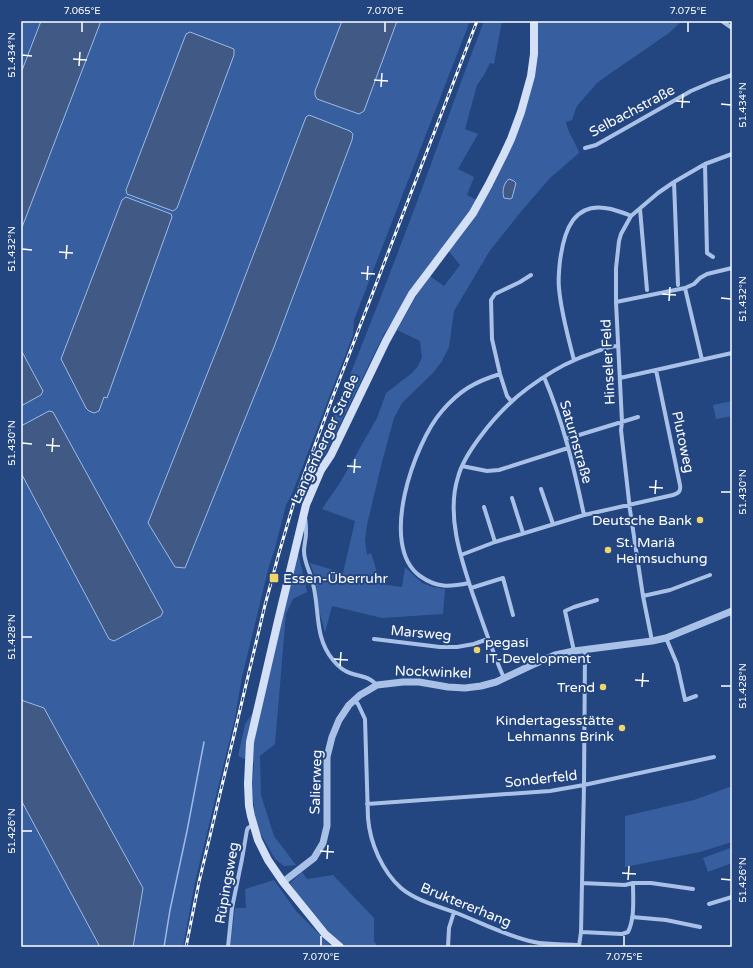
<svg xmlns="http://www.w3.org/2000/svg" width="753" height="968" viewBox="0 0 753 968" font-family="'Varela Round',sans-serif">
<rect width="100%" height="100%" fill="#234580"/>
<path fill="#375e9e" d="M21,21H470L354,320L353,335L292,494L286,505L275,548L269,566L242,677L235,718L195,882L183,947H21Z
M484,21H502L494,64L490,63L484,75L477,85L465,129L478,134L458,169L474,177L467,195L479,201L411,294L384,334L321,463L311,479L321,448C356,360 391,272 424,183C444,129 463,75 484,21Z
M535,21H682L669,33L608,75L597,83L577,106L572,120L566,122C568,134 576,142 579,153L550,178L519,214L489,252L454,311L449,347L442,361L433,373L402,403L394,418L382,462L367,525L365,541L367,555L371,553L381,584L402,587L405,567L422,583L433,587L445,589L443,614L382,618L332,606L325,633L319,610L315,577L310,563L343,573L355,521L322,509L341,481L377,418L386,393L412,373L418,366L422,357L420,341L397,330L418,293L430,276L444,286L460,265L447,249L465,226L524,104Z
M732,401V416L716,419L713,405Z
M298,552L307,592L293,599L286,614L275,744L260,756L261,795L274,836L296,865L284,866L275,859L256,826L252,787L254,765L251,753Z
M255,710L247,760L238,756L245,724Z
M732,786V842L700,852L625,867V816L694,800Z
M730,848L732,856V863L708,872L703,858Z
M302,872L307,879L333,875L374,918V941L378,947H344L309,912L290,883Z
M274,880L296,911L332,947H230L235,908H246L245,889Z"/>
<path fill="#415a85" stroke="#9dbbe8" d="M41,21H101L21,230V73Z
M342,21H397L364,111L359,114L317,99L315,95V91Z
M190,32L234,49V55L177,208L173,211L127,194L126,190L186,34Z
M309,115L350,131L353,134L352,140L274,347L185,568L175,567L148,523L225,329L306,117Z
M509,179L514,181L516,183L512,198L510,199L504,198C502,193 503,183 509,179Z
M126,197L171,214L172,217L107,398L104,397L99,411L94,413L89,411L86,408L61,359L122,200Z
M21,350L43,391L41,395L21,406Z
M49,411L53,412L163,612L161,616L114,641L109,639L21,473V426Z
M21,700L44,708L143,888L133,947H100L21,800Z"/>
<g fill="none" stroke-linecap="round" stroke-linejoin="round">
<path stroke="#9dbbe8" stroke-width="1.5" d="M164,947L170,910L187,831L204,742"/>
<path stroke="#a9c1e7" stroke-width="4" d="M722,21L732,28
M585,148L596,145L691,91L712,82L732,75
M705,164L707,253L713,257
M674,182L678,285
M640,209L647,290
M685,288L702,360
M616,302L685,288L694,284L700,278L707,274L732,268
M574,360C568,337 561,312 559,288C558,279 559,270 560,261C564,230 574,200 611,209C618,211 625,213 631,216
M544,377C563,421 574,468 584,515
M620,378L732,353
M511,401L507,396L500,374L492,339L491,300L495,294L520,282L531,275
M566,439L638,417
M462,466L487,471L499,470L568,448
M541,489L553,524
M512,498L523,533
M484,507L495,542
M305,518C306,523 306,528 306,533C306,539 304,545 304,551C304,563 311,573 313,584C320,611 314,637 333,660C337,665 344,671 350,673C362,677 368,676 377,685
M461,555L495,542L584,515L673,495C679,493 681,491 680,485L656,370
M469,583C449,587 437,588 420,576C378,546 414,443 442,411C459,391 474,382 500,374
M471,588L503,578L513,615
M643,596L670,590L710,575
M666,638L677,664L685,700L696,696
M374,639L440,647H457L474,644L488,639
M652,641L643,596L630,510L621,430L622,422L616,302V268L619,241L621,234L631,216L658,193L674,182L705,164L732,154
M574,651L565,611L574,607L597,600
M504,678C492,651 483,623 473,595C461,559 446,515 458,477C462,462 471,449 480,437C494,418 509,402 528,388C543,377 558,367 575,360C581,357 588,355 595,352C603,349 610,346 618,346
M354,700L358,704L365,719L368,818C370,843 382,871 401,888C415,900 437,906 454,912C480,922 506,936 534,942C548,945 564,944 579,945
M367,804L550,791L584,785L714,757
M582,883L625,885L633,883H651L693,889
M709,904L732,897
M632,917L666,920L700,927
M581,932L622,934L628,932C635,918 633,899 633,883
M579,946L581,932L584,785L585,650
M228,947L232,908L242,859L247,830L248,828L253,825
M448,947L449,928L454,912"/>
<path stroke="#a9c1e7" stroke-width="7" d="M283,882L314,858L323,843L327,826V757L332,737L339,720L349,705L360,695L367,691L377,685L403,682H419L448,687L465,688L481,686L496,682L532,665L555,655L574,651L652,641L666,638L732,611"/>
<path stroke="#d3e0f6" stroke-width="8" d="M340,947L325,934L283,882L268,860L258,840L251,816L249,806L248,784L250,742L278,621L306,505L321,470L331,455L386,341L412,294L473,213L489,184L504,154L511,139L521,112L531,76L534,54V21"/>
<g stroke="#fff" stroke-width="3">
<path id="rail" d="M186,947L199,882L265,605L279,553L294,502L332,399L477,21"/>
</g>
<use href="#rail" stroke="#234580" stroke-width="1.5" stroke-dasharray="4.5" stroke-linecap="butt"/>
</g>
<path fill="none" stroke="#fff" stroke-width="1.5" d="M82,32V22M385,32V22M688,32V22M22,55L32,56M73,59L87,60M79,66L80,52M374,80L388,81M381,87L382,73M676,101L690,102M721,104L731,105M682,108L683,94M22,249L32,250M59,252L73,253M66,259L67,245M361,273L375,274M367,280L368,266M662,294L676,295M721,298L731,299M669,301L670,287M22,443L32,444M46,445L60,446M52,452L53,438M347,466L361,467M354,473L355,459M649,487L663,488M721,492H731M655,494L656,480M22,637H32M334,659L348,660M340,666L341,652M635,680L649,681M721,686H731M642,687L643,673M22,831H32M320,851L334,852M327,859L328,845M622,873L636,874M721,879L731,880M628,880L629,866M321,946V936M624,946V936"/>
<g fill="#f2d46b" stroke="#234580" stroke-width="1.5">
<circle cx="700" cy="520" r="4"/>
<circle cx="608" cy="550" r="4"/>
<rect x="269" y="573" width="10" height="10" rx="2"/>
<circle cx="477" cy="650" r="4"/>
<circle cx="603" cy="687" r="4"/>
<circle cx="622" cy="728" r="4"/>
</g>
<g text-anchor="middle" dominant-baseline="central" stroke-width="4" stroke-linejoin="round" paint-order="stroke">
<g font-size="14" fill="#fff" stroke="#234580">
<text transform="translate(632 111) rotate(-28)">Selbachstraße</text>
<text transform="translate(608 362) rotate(-93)">Hinseler Feld</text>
<text transform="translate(325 439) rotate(-65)">Langenberger Straße</text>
<text transform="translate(576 442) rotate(74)">Saturnstraße</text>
<text transform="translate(683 442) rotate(78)">Plutoweg</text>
<text transform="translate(421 633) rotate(5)">Marsweg</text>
<text transform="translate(433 672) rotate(2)">Nockwinkel</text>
<text transform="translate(541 779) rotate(-6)">Sonderfeld</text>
<text transform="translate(316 782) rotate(-88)">Salierweg</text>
<text transform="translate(227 883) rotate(-80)">Rüpingsweg</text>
<text transform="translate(466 905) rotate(22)">Bruktererhang</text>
</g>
<g font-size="14" fill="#fff" stroke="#234580" text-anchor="end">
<text x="692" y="520">Deutsche Bank</text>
<text x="616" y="542" text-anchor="start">St. Mariä<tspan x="616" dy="16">Heimsuchung</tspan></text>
<text x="283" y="578" text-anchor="start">Essen-Überruhr</text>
<text x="485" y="642" text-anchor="start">pegasi<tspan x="485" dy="16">IT-Development</tspan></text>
<text x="595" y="687">Trend</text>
<text x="614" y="720">Kindertagesstätte<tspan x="614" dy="16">Lehmanns Brink</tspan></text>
</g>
</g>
<rect width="753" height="968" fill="none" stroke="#234580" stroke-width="44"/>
<rect x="22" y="22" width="709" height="924" fill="none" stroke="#fff" stroke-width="1.5"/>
<g font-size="10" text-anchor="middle" fill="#fff">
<text x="82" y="14">7.065°E</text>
<text x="385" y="14">7.070°E</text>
<text x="688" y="14">7.075°E</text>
<text transform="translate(11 55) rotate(-90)" y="4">51.434°N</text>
<text transform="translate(742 105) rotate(-90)" y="4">51.434°N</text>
<text transform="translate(11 249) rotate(-90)" y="4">51.432°N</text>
<text transform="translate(742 299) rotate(-90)" y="4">51.432°N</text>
<text transform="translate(11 443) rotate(-90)" y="4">51.430°N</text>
<text transform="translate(742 492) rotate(-90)" y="4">51.430°N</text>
<text transform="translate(11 637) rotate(-90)" y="4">51.428°N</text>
<text transform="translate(742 686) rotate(-90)" y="4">51.428°N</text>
<text transform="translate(11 831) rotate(-90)" y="4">51.426°N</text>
<text transform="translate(742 880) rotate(-90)" y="4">51.426°N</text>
<text x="321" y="960">7.070°E</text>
<text x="624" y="960">7.075°E</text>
</g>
</svg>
